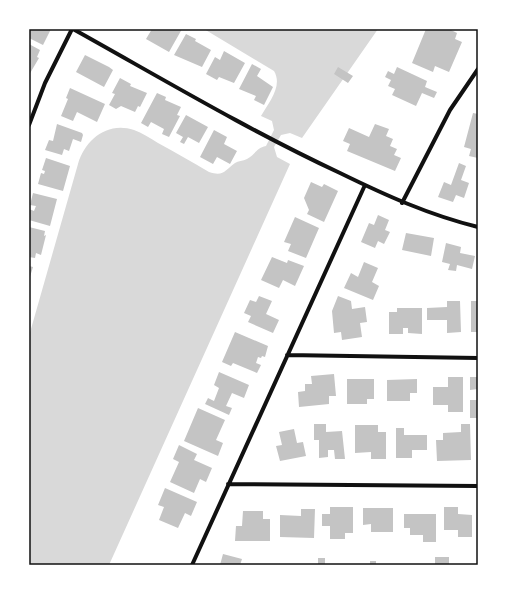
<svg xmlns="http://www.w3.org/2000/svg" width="507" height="594" viewBox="0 0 507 594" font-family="Overpass,sans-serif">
<rect width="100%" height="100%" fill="#fff"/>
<path fill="#d9d9d9" d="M204,29H378L302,138L290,133L281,135L274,147L277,157L290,164L109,565H29V336L78,164C85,140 107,121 134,130C142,133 150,138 158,143C175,152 192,162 209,172C224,177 225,170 235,163C238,161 243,161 247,159C255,155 256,148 266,146L274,130L272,121L261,116C269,102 283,86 274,71Z"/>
<path fill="#c4c4c4" d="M29,29H51L43,45L29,38Z
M152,29H182L169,52L146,39Z
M426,29H449L457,33L455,39L462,42L449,72L435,66L433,72L412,63Z
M186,34L196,39L195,41L211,50L202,67L174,55Z
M29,44L40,50L37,57L39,58L29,75Z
M224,51L245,63L234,83L219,77L217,80L206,74L215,57L220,60Z
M85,55L109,67L113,70L104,87L76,72Z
M252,64L261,69L257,76L273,87L264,105L254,100L256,96L239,89Z
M338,67L353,76L348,83L334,74Z
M397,67L427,81L425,87L437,92L434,98L422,93L416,106L392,95L395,89L388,86L391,80L385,77L388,71L394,74Z
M120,78L131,84L130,86L147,93L140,107L138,106L135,112L121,106L116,109L109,105L115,94L112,93Z
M70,88L105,104L97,122L77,112L73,121L61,116L68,99L66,98Z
M157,93L166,97L165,100L181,107L177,115L180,116L169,137L162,134L164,129L151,122L148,127L141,123Z
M473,113L478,114V158L469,156L471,149L464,147Z
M186,115L208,127L199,143L188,137L184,144L180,142L183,137L176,133Z
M57,124L82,133L83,135L81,142L73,139L69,151L64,149L62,155L45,150L49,140L53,141Z
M375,124L389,129L386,136L393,139L390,146L397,149L394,155L401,158L395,171L347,151L350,144L343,141L349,128L369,137Z
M214,130L227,137L224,144L237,151L230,164L217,157L213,164L200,157Z
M46,158L70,166L63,191L38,184L41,173L44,174L45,171L42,170Z
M459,163L466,166L461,180L469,183L464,198L456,195L453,202L438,197L444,182L451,185Z
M311,182L322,187L324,184L338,191L324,222L307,214L309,210L304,198Z
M33,193L57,199L50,226L29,220V209L34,211L36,206L30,205Z
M378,215L389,220L385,230L390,232L384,244L378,241L375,248L361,242L369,223L374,225Z
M295,217L319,228L306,258L288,251L291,244L284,242Z
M29,227L45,231L44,236L46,235L41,255L36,253L35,258L29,257Z
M406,233L434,238L431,256L402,250Z
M446,243L461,247L460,253L475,256L472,269L457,265L456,271L448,270L450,264L442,262Z
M272,257L287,263L288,260L304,266L295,286L283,280L279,288L261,280Z
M364,262L378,268L372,282L379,286L373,300L344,288L351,273L358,277Z
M29,266L33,267L29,280Z
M259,296L272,301L266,314L279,320L273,333L248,322L251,316L244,313L250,300L256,302Z
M338,296L351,301L352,309L365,307L367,322L360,323L362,337L342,340L341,332L334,333L332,311Z
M447,301H460L461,332L447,333V320H427V308L447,307Z
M471,301H478V332H471Z
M397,308H422V334L408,333V328H403V334H389V312H397Z
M235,332L268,346L265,357L262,356L261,358L258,357L256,363L261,365L257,373L233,363L231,366L222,362Z
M219,372L249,385L244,398L232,393L226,406L232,408L229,415L205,404L208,398L214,401L219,388L214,385Z
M334,374L336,396H329V404L299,407L298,392L305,391V384H312L311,376Z
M448,377H463V412H448V405H433V387H448Z
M470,377H478V389L470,390Z
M347,379H374V399H367V404H347Z
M417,379V393H410V401H387V380Z
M470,400H478V418H470Z
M198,408L225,420L216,440L223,443L218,456L184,441Z
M314,424H326V432L342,431L345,459H335L334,450H328V457L319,458V440H314Z
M461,424H470L471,460L437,461L436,440H443V433L461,432Z
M355,425H378V432H386V459H371V452L355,453Z
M396,428H404V435H427V450H412V458H396Z
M294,429L297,443L303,442L306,456L280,461L276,446L282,445L279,432Z
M179,445L197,454L194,460L212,468L206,482L200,479L194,493L170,482L179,462L173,459Z
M165,488L197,502L191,516L185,513L178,528L159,520L164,507L158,505Z
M330,507H353V533H345V539H330V526H322V514H330Z
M444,507H458V514L472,515V537H458V530H444Z
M363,508H393V532H371V524L363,525Z
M301,509H315L314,538L280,537V515L301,516Z
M243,511H263V519H270V541H235L236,526H242Z
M404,514H436V542H423V535H410V528H404Z
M223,554L242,559L240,565H220Z
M435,557H449V565H435Z
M318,558H325V565H318Z
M370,561H376V565H370Z"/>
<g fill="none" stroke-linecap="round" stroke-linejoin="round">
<path stroke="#111" stroke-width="4" d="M73,29C161,78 248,130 340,173C385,195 429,215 478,227
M29,125L45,83L72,29
M402,203L450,110L478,69
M287,355L478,358
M228,484L478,486
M192,565L365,185"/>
</g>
<rect width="507" height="594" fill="none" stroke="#ffffff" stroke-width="60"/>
<rect x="30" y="30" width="447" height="534" fill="none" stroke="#111" stroke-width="1.5"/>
</svg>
